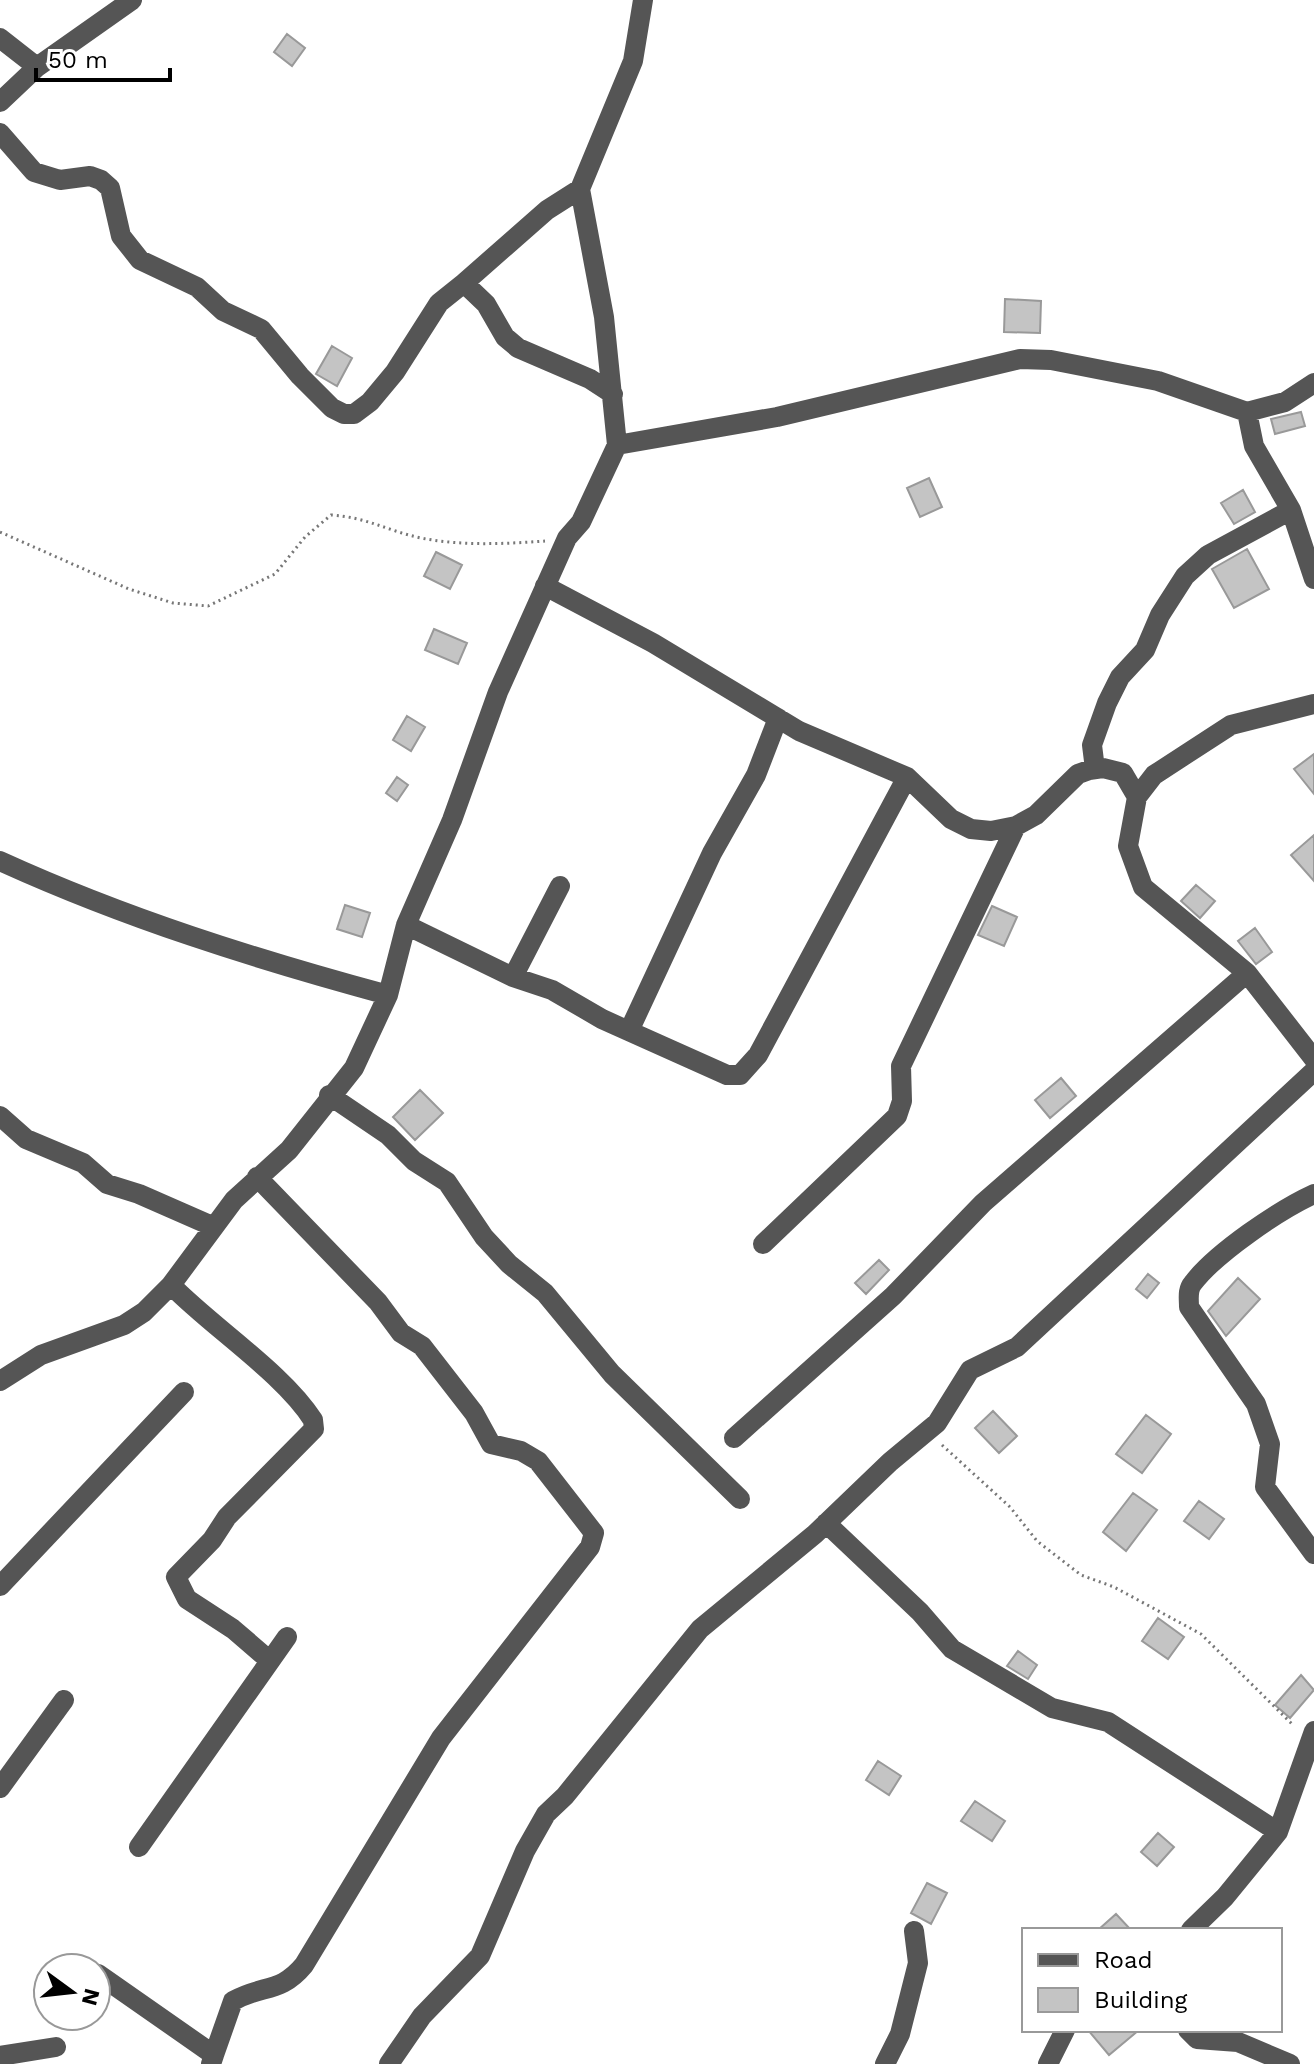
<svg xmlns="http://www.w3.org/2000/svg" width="1314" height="2064" viewBox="0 0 1314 2064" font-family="'Work Sans',sans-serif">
<rect width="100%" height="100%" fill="#fff"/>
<path fill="#c4c4c4" stroke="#999" stroke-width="2" d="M287,34L305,48L292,66L274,52Z
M1005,299L1041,301L1040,333L1004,332Z
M332,346L352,358L337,386L316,374Z
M1301,412L1305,426L1275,434L1271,419Z
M929,478L942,507L920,517L907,488Z
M1243,490L1255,512L1234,524L1221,503Z
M1247,549L1269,589L1234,608L1212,569Z
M436,552L462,565L450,589L424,576Z
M434,629L467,643L458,664L425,650Z
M407,716L425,727L411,751L393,740Z
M1314,754V794L1294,769Z
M397,777L408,785L397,801L386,793Z
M1314,835V881L1291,855Z
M1196,885L1215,901L1200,918L1181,901Z
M345,905L370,913L362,937L337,929Z
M992,906L1017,917L1004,946L978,935Z
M1255,928L1272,952L1256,964L1238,941Z
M1061,1078L1076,1096L1050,1118L1035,1100Z
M420,1090L443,1113L415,1140L393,1117Z
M879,1260L889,1270L866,1294L855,1283Z
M1148,1274L1159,1283L1147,1298L1136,1289Z
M1238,1278L1260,1299L1226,1336L1208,1311Z
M993,1411L1017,1436L999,1453L975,1428Z
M1146,1415L1171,1434L1142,1473L1116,1454Z
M1133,1493L1157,1510L1126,1551L1103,1532Z
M1199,1501L1224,1519L1209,1539L1184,1521Z
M1158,1618L1184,1637L1168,1659L1142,1641Z
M1018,1651L1037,1665L1028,1679L1007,1666Z
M1301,1675L1314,1690L1290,1718L1275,1705Z
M878,1761L901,1776L889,1795L866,1780Z
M975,1801L1005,1821L992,1841L961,1821Z
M1158,1833L1174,1847L1157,1866L1141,1852Z
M927,1883L947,1893L931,1924L911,1913Z
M1116,1914L1131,1930H1098Z
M1088,2030H1139L1109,2055Z"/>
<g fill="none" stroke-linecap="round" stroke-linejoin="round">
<path stroke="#777" stroke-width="3" stroke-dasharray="2 4" stroke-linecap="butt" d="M0,532L129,589L173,603L208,606L275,574L305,537L331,515C366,517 388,531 421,538C461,546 504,544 545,541
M942,1445L1010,1507L1037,1541L1081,1575L1114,1587L1201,1634L1294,1726"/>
<path stroke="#555" stroke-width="20" d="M0,38L37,67
M0,102L37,67L132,0
M0,133L34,172L60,180L90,176L101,180L110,188L121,236L140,260L197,287L223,311L261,329L300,376L332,408L344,414H354L370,402L395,372L439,303L464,283L486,304L505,337L518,348L590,379L613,394
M464,283L547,210L580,189
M1247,412L1254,446L1291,510L1314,579
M617,445L777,417L1020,359L1051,360L1158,381L1247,412L1285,402L1314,383
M545,586L653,643L799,731L907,777L951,819L971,829L991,831L1016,826L1036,815L1078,774L1089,770L1103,768L1123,773L1137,797
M1314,704L1231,725L1154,775L1137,797L1128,846L1143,887L1247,973L1314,1059
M1095,769L1092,745L1107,703L1120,677L1145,650L1160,615L1185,576L1208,555L1291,510
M0,861C125,918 255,959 388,995
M406,925L513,977L552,990L602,1019L727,1075H740L758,1055L907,777
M513,977L560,886
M629,1031L712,853L756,775L778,718
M329,1095L388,1135L414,1161L447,1182L484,1237L509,1264L545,1293L612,1374L740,1499
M0,1116L26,1139L83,1163L107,1184L139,1194L212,1226
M1314,1194C1279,1210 1216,1253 1193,1283C1187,1290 1189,1298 1189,1307L1256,1404L1270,1444L1265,1487L1314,1554
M763,1244L897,1116L902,1101L901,1066L1016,826
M171,1285C212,1327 283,1373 313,1420L314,1429L227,1517L212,1540L176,1577L187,1599L233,1629L269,1660
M0,1381L41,1355L124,1325L144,1312L171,1285L234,1200L289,1150L354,1068L388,995L406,925L452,820L498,692L567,538L581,522L617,445L604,317L580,189L633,61L643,0
M734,1438L893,1296L983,1203L1247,973
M826,1523L920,1612L952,1649L1052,1708L1108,1722L1278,1832
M0,1586L184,1392
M0,1788L64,1700
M139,1847L287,1637
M1191,1930L1225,1897L1278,1832L1314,1731
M98,1974L214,2055L211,2064
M1188,2030L1197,2039L1238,2042L1290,2064
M214,2055L233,2001C263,1984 280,1994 304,1965L441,1738L590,1547L594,1533L538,1461L521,1451L491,1444L474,1413L422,1346L401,1333L378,1302L257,1177
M0,2056L56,2047
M389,2064L422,2016L480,1956L525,1851L546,1814L565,1796L700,1629L815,1534L890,1462L937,1423L970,1370L1017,1347L1314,1071
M885,2064L900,2034L918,1963L914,1931
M1048,2064L1065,2030"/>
</g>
<rect x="1022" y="1928" width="260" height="104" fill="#ffffff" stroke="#999999" stroke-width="2"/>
<rect x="1038" y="1954" width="40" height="12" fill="#555555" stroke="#999999" stroke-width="2"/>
<text x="1094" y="1968" font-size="24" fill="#000000">Road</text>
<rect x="1038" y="1988" width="40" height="24" fill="#c4c4c4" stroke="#999999" stroke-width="2"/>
<text x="1094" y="2008" font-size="24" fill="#000000">Building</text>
<g transform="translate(72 1992) rotate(105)"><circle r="38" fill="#ffffff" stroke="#999999" stroke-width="2"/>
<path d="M0-6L14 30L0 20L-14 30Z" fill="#000000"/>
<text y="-12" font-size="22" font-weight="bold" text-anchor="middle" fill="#000000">N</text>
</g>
<path d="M36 68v12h134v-12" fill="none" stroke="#000000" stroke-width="4"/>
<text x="48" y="68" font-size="24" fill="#000000" stroke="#ffffff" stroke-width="6" paint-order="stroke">50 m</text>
</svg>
